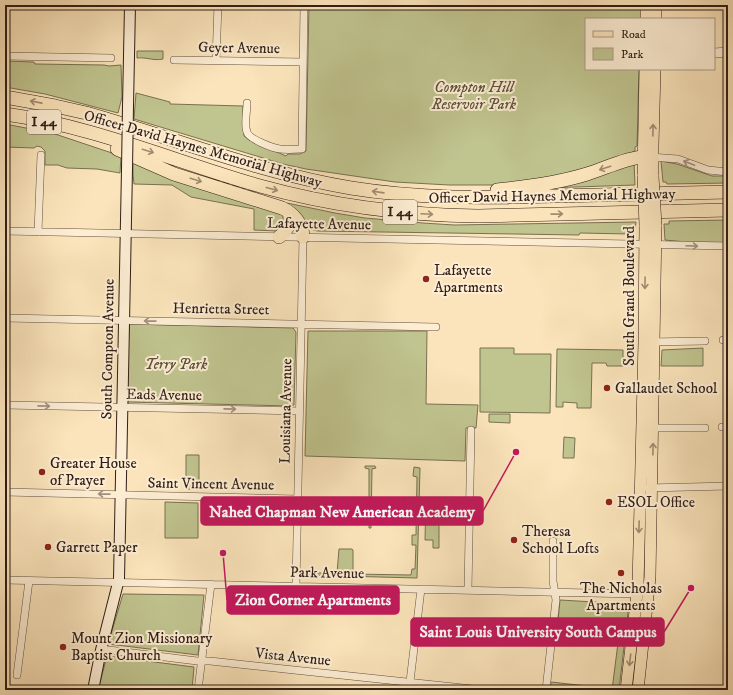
<svg xmlns="http://www.w3.org/2000/svg" width="733" height="695" viewBox="0 0 733 695" font-family="'IM FELL DW Pica',serif">
<rect width="100%" height="100%" fill="#fbe4bb"/>
<filter id="stains"><feTurbulence type="fractalNoise" baseFrequency=".005" numOctaves="4"/><feColorMatrix values="0 0 0 0 .2 0 0 0 0 .09 0 0 0 0 .02 0 0 0 .5 -.17"/></filter>
<radialGradient id="worn" r=".72"><stop offset=".6" stop-color="#630" stop-opacity="0"/><stop offset="1" stop-color="#630" stop-opacity=".3"/></radialGradient>
<path fill="#c0c48f" stroke="#787152" d="M309,5H642V19H586V69H639L637,146L635,147V151L633,152L568,174L496,185H449L395,182L306,169L283,164L134,119L136,93L170,102V104L243,106L244,136L249,140L286,156L288,154H300L306,151Z
M137,51H163V59C153,61 147,57 137,58Z
M5,61L34,62L35,64L104,65L109,66L121,65L122,97L118,113L45,94L5,87Z
M5,124L52,133L121,156L120,173L97,169L67,168L58,165H45V151L41,147L37,146L34,148L5,147Z
M133,159L283,214L284,226L276,231L254,230V209L191,197L172,185L134,184L133,174Z
M661,161L677,164L712,176H728V183L667,184L666,182H663Z
M634,162L635,185L546,188Z
M287,203L335,213L365,218L423,223L454,225L636,222L635,230L629,234L580,233L579,235L317,231L311,229L300,215L285,204Z
M728,220V243H698L665,240L664,224H669V221Z
M129,324L293,328L296,332L294,405L290,406L127,402Z
M308,331H427L426,404L478,405L476,428H466L465,461L305,456Z
M480,348H514V354H551L550,413L480,412Z
M703,348V366H661L662,350Z
M557,349L623,350V366H607L606,363H592L591,408H577V403L563,402V407H556Z
M489,414H510V423L489,422Z
M564,437L575,438L574,458H563Z
M186,455H199V489H186Z
M365,466H375L376,468L372,469L371,528H369V469L365,468Z
M414,467L420,468L417,578L304,575V573H337L339,549H352L353,550V574L411,575L412,569H415L416,545H412V535H416L417,477L413,476Z
M426,499H439V548H433V540H425Z
M165,502L198,503V538H165Z
M123,594L204,595L198,655L108,644Z
M560,600L629,604L619,690H612L618,643L597,640L598,631L563,626V631H557Z
M107,656L194,667L192,690H98Z
M551,682L605,688L604,690H550Z"/>
<g fill="none" stroke-linecap="round" stroke-linejoin="round">
<g stroke="#64503f" stroke-width="8">
<path id="minor" d="M5,56L111,58
M174,60L303,62
M216,60L218,5
M247,103C247,112 244,124 247,132C249,139 272,148 280,149C287,150 294,149 302,149L304,5
M650,157L678,159L708,170L728,172
M5,231L728,246
M38,232L41,155
M5,318L436,327
M723,340H728
M650,342L705,341
M5,405L299,411
M722,427H728
M648,428H705
M648,488L728,486
M5,492L297,499
M5,580L637,594
M296,586L303,237
M468,590L471,430
M101,649L197,661H210L482,690
M17,675L29,581
M198,690L211,584
M409,690L421,589
M546,690L556,600L553,581V541"/>
</g>
<g stroke="#64503f" stroke-width="10">
<path id="tertiary" d="M714,53L728,52"/>
</g>
<g stroke="#311e16" stroke-width="12">
<path id="secondary" d="M128,106L130,5
M93,690L101,650L119,579L127,169"/>
</g>
<g stroke="#311e16" stroke-width="12">
<path id="primary" d="M646,19V5
M656,19V5
M643,176L645,69
M653,176V145L655,69
M626,690L638,585L644,342L645,225
M638,690L650,577L656,225"/>
</g>
<g stroke="#311e16" stroke-width="14">
<path id="motorway" d="M5,97L55,106L86,113C174,138 260,173 351,188C419,199 486,198 554,196C612,195 670,193 728,192
M5,114C93,126 176,162 260,186C332,206 404,215 478,216L728,210
M117,149L174,174L282,208C293,213 303,224 303,237
M497,190C527,187 558,183 587,174C604,169 625,158 643,157
M279,237C288,230 292,223 289,212"/>
</g>
<use href="#minor" stroke="#fcedd3" stroke-width="7"/>
<use href="#tertiary" stroke="#fcedd3" stroke-width="9"/>
<use href="#secondary" stroke="#fcedd3" stroke-width="10"/>
<use href="#primary" stroke="#fbe4bb" stroke-width="11"/>
<use href="#motorway" stroke="#fbe4bb" stroke-width="13"/>
<g stroke="#311e16" stroke-width="12" stroke-linecap="butt">
<path id="secondary-bridge" d="M127,169L128,106"/>
</g>
<g stroke="#311e16" stroke-width="12" stroke-linecap="butt">
<path id="primary-bridge" d="M643,176L645,225
M653,176L656,225"/>
</g>
<use href="#secondary-bridge" stroke="#fcedd3" stroke-width="10"/>
<use href="#primary-bridge" stroke="#fbe4bb" stroke-width="11"/>
</g>
<defs><path id="oneway-shaft" d="M-6 0H5M1.5-3L5.5 0L1.5 3" fill="none" stroke-width="1.6" stroke-linecap="round" stroke-linejoin="round"/></defs>
<g stroke="#a08b71">
<use href="#oneway-shaft" transform="translate(36 102) rotate(-169)"/>
<use href="#oneway-shaft" transform="translate(653 130) rotate(-89)"/>
<use href="#oneway-shaft" transform="translate(148 151) rotate(17)"/>
<use href="#oneway-shaft" transform="translate(605 168) rotate(162)"/>
<use href="#oneway-shaft" transform="translate(196 180) rotate(17)"/>
<use href="#oneway-shaft" transform="translate(272 189) rotate(15)"/>
<use href="#oneway-shaft" transform="translate(378 192) rotate(-172)"/>
<use href="#oneway-shaft" transform="translate(427 214) rotate(3)"/>
<use href="#oneway-shaft" transform="translate(557 214) rotate(-1)"/>
<use href="#oneway-shaft" transform="translate(645 283) rotate(91)"/>
<use href="#oneway-shaft" transform="translate(653 449) rotate(-89)"/>
<use href="#oneway-shaft" transform="translate(639 527) rotate(92)"/>
<use href="#oneway-shaft" transform="translate(630 660) rotate(97)"/>
</g>
<g stroke="#a1907e">
<use href="#oneway-shaft" transform="translate(689 163) rotate(-159)"/>
<use href="#oneway-shaft" transform="translate(692 246) rotate(2)"/>
<use href="#oneway-shaft" transform="translate(150 321) rotate(-179)"/>
<use href="#oneway-shaft" transform="translate(44 406) rotate(1)"/>
<use href="#oneway-shaft" transform="translate(230 409) rotate(1)"/>
<use href="#oneway-shaft" transform="translate(104 494) rotate(-179)"/>
</g>
<g fill="#8f2418" stroke="#fcedd3" stroke-width="1.5">
<circle cx="426" cy="279" r="4"/>
<circle cx="607" cy="388" r="4"/>
<circle cx="42" cy="472" r="4"/>
<circle cx="609" cy="502" r="4"/>
<circle cx="514" cy="540" r="4"/>
<circle cx="48" cy="547" r="4"/>
<circle cx="621" cy="573" r="4"/>
<circle cx="63" cy="647" r="4"/>
</g>
<g text-anchor="middle" dominant-baseline="central" stroke-width="4" stroke-linejoin="round" paint-order="stroke">
<g fill="#fcedd3" stroke="#6e5c4f" stroke-width="1">
<rect x="27" y="110" width="34" height="24" rx="3"/>
<rect x="383" y="200" width="34" height="24" rx="3"/>
</g>
<g font-size="14" font-weight="bold" fill="#311e16">
<text x="44" y="122">I 44</text>
<text x="400" y="212">I 44</text>
</g>
<g font-size="15" fill="#311e16" stroke="#fcedd3">
<text transform="translate(239 48) rotate(1)">Geyer Avenue</text>
<text transform="translate(203 149) rotate(16)">Officer David Haynes Memorial Highway</text>
<text transform="translate(552 196) rotate(-1)">Officer David Haynes Memorial Highway</text>
<text transform="translate(319 224) rotate(1)">Lafayette Avenue</text>
<text transform="translate(629 296) rotate(-90)">South Grand Boulevard</text>
<text transform="translate(221 309) rotate(1)">Henrietta Street</text>
<text transform="translate(108 349) rotate(-89)">South Compton Avenue</text>
<text transform="translate(164 395) rotate(1)">Eads Avenue</text>
<text transform="translate(286 411) rotate(-89)">Louisiana Avenue</text>
<text transform="translate(211 484) rotate(1)">Saint Vincent Avenue</text>
<text transform="translate(327 573) rotate(1)">Park Avenue</text>
<text transform="translate(293 657) rotate(6)">Vista Avenue</text>
</g>
<g font-size="15" font-style="italic" fill="#5c503a" stroke="#fcedd3">
<text x="474" y="87">Compton Hill<tspan x="474" dy="17">Reservoir Park</tspan></text>
<text x="176" y="364">Terry Park</text>
</g>
<g font-size="15" fill="#311e16" stroke="#fcedd3" text-anchor="start">
<text x="434" y="270">Lafayette<tspan x="434" dy="17">Apartments</tspan></text>
<text x="615" y="388">Gallaudet School</text>
<text x="50" y="463">Greater House<tspan x="50" dy="17">of Prayer</tspan></text>
<text x="617" y="502">ESOL Office</text>
<text x="522" y="531">Theresa<tspan x="522" dy="17">School Lofts</tspan></text>
<text x="56" y="547">Garrett Paper</text>
<text x="621" y="588" text-anchor="middle">The Nicholas<tspan x="621" dy="17">Apartments</tspan></text>
<text x="71" y="638">Mount Zion Missionary<tspan x="71" dy="17">Baptist Church</tspan></text>
</g>
</g>
<path fill="none" stroke="#c2185b" stroke-width="1.5" d="M516 452L483 511M223 553L227 600M691 588L664 632"/>
<g fill="#c2185b" stroke="#fcedd3" stroke-width="1.5">
<circle cx="516" cy="452" r="4"/>
<circle cx="223" cy="553" r="4"/>
<circle cx="691" cy="588" r="4"/>
</g>
<g fill="#c2185b" stroke="#c2185b" stroke-width="1.5">
<rect x="201" y="497" width="282" height="28" rx="4"/>
<rect x="227" y="586" width="172" height="28" rx="4"/>
<rect x="411" y="618" width="253" height="28" rx="4"/>
</g>
<g font-size="16" text-anchor="middle" font-weight="bold" fill="#fff">
<text x="342" y="517">Nahed Chapman New American Academy</text>
<text x="313" y="605">Zion Corner Apartments</text>
<text x="538" y="637">Saint Louis University South Campus</text>
</g>
<rect width="733" height="695" fill="none" stroke="#fbe4bb" stroke-width="20"/>
<rect x="6" y="6" width="721" height="683" fill="none" stroke="#311e16" stroke-width="2"/>
<rect x="10" y="10" width="713" height="675" fill="none" stroke="#311e16"/>
<rect x="585" y="18" width="130" height="52" fill="#fcedd3" stroke="#ab9a87"/>
<rect x="593" y="31" width="20" height="6" fill="#fbe4bb" stroke="#ab9a87"/>
<text x="621" y="38" font-size="12" fill="#311e16">Road</text>
<rect x="593" y="48" width="20" height="12" fill="#c0c48f" stroke="#ab9a87"/>
<text x="621" y="58" font-size="12" fill="#311e16">Park</text>
<rect width="100%" height="100%" filter="url(#stains)"/>
<rect width="100%" height="100%" fill="url(#worn)"/>
</svg>
